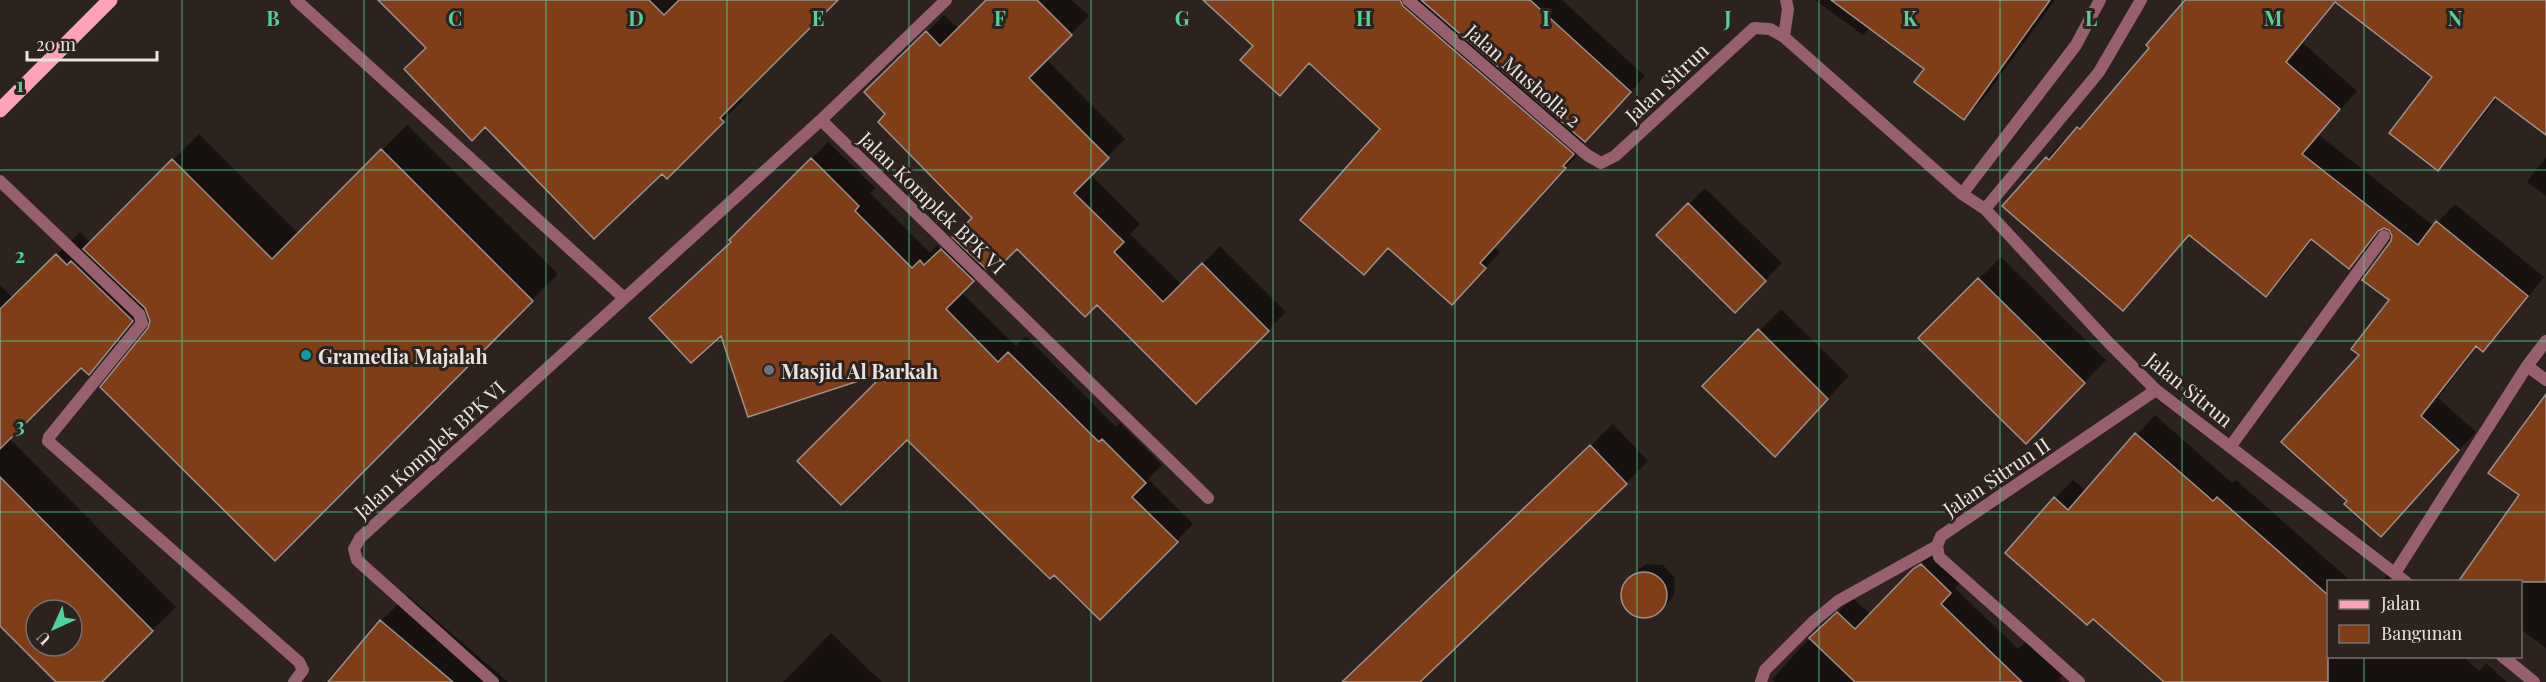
<svg xmlns="http://www.w3.org/2000/svg" width="2546" height="682" viewBox="0 0 2546 682" font-family="'Playfair Display',serif">
<rect width="100%" height="100%" fill="#2c231f"/>
<path fill="#0007" fill-rule="evenodd" d="M380,0H836L739,97L743,100L667,177L662,171L427,47Z
M988,0H1072L1089,16L1046,59L1125,139L1090,174L1140,224L1130,234L1182,285L1220,246L1286,312L1196,402L1097,303L1017,247L996,257L961,292L1016,346L1026,336L1116,427L1120,423L1162,465L1148,479L1193,524L1100,618L1054,572L891,369L731,240L828,142L875,188L870,193L930,253L937,245L942,250L974,218L887,114L866,92L944,15L959,29Z
M1207,0H1562L1645,76L1577,150L1580,152L1494,247L1500,252L1467,288L1389,247L1364,273L1382,129L1309,62L1255,46Z
M1815,0H2055L1984,98L1964,118L1926,68L1871,27L1863,35Z
M2187,0H2338L2303,43L2357,91L2319,135L2434,226L2455,204L2544,277L2501,332L2483,350L2478,346L2438,398L2476,432L2390,525L2361,355L2391,300L2393,231L2384,226L2367,249L2349,267L2313,239L2284,277L2266,295L2191,234L2123,309L2005,206L2047,158L2064,140L2066,142L2096,110L2151,48Z
M2410,0H2546V133L2498,97L2457,149L2438,169L2434,76Z
M407,125L558,274L275,559L150,329L152,321L146,308L112,350L89,373L81,366L9,438L176,607L100,682H58L0,623V285L13,298L80,232L91,243L199,134L299,234ZM36,610H72V646H36Z
M2546,157V196L2527,182Z
M1705,188L1782,263L1735,311L1658,235Z
M2001,257L2106,360L2026,441L1920,338Z
M1781,309L1849,376L1775,455L1704,386Z
M2546,401V648L2520,629L2522,495Z
M2155,415L2232,483L2236,480L2352,582H2328V656H2463L2479,671L2486,663L2507,682H2165L2055,498L2073,480L2086,491Z
M1613,424L1648,461L1626,483L1418,682H1344Z
M1937,550L1965,577L1955,588L2018,649L2027,641L2063,675L2059,679L2062,682H1775L1772,680L1801,647L1853,598L1871,615L1930,554Z
M1646,564L1663,565L1675,578L1674,595L1669,602L1660,611L1643,617L1628,609L1624,602V585L1639,569Z
M2393,569L2407,582H2381Z
M407,595L508,682H331L381,621Z
M831,633L882,682H783Z"/>
<path fill="#7f3e17" stroke="#9c918b" stroke-width="1.5" fill-rule="evenodd" d="M378,0H649L664,15L679,0H838L720,118L724,122L667,179L662,174L594,239L485,127L472,141L404,69L426,48Z
M986,0H1037L1072,35L1029,78L1109,158L1074,193L1124,242L1114,252L1163,302L1202,263L1269,331L1196,404L1097,305L1085,317L1017,249L1002,264L996,259L986,269L952,237L972,218L878,122L885,114L864,92L926,31L940,46Z
M1203,0H1400L1403,6L1574,154L1563,166L1566,168L1480,263L1486,268L1452,305L1388,248L1364,275L1300,220L1380,129L1309,63L1280,96L1240,60L1253,46Z
M1421,0H1530L1631,92L1585,142Z
M1831,0H2050L1964,120L1914,82L1924,69Z
M2185,0H2546V135L2495,97L2438,171L2389,133L2432,77L2335,2L2286,62L2340,109L2302,154L2418,245L2436,221L2528,296L2483,352L2476,346L2421,416L2459,450L2381,537L2344,504L2347,501L2281,442L2359,355L2351,349L2389,300L2362,280L2391,241L2392,236L2389,230L2384,228L2378,231L2349,269L2311,239L2266,297L2189,235L2123,311L2002,206L2046,157L2049,160L2077,127L2080,129L2149,48L2146,45Z
M381,149L533,301L275,561L100,387L148,328L150,321L145,308L83,249L172,159L272,259Z
M811,158L859,206L855,211L912,268L920,260L924,265L941,249L974,281L946,309L998,362L1008,352L1099,442L1102,439L1146,483L1132,497L1178,542L1100,620L1054,575L1050,579L907,440L841,505L797,461L886,372L748,417L721,336L691,363L649,318L731,242L729,240Z
M1688,203L1766,281L1735,313L1656,235Z
M56,254L67,265L71,261L133,321L89,375L81,368L0,449V309Z
M1978,278L2085,383L2026,444L1918,338Z
M1758,329L1828,399L1775,457L1702,386Z
M2546,394V582H2458L2519,495L2488,473Z
M2135,433L2213,501L2217,497L2328,595V682H2164L2093,619L2087,625L2005,553L2054,497L2068,510Z
M1590,445L1627,484L1420,682H1342Z
M0,477L153,631L102,682H56L0,626ZM36,610H72V646H36Z
M1921,564L1951,593L1941,604L2022,682H1855L1809,638L1837,612L1855,629L1913,569Z
M1621 595a23 23 0 1 1 46 0a23 23 0 1 1-46 0Z
M380,620L453,682H328Z"/>
<g fill="none" stroke-linecap="round" stroke-linejoin="round">
<path stroke="#97606e" stroke-width="12" d="M296,0L624,298
M1408,0L1587,155L1601,163L1615,156L1754,28L1770,29L1784,37L1962,194L1985,209L2109,343L2156,390L2406,582
M1784,37L1788,9L1786,0
M821,120L946,0
M0,181L139,314L142,323L49,437L48,441L299,662L303,670L294,682
M1962,194L2076,45L2100,0
M1985,209L2099,72L2141,0
M2527,366L2546,380
M2230,447L2384,236
M2395,573L2527,366L2546,341
M2502,656L2534,682
M493,682L357,560L354,549L360,538L821,120L1208,498
M1761,682L1765,670L1814,621L1838,601L1937,546
M2079,682L1939,557L1937,546L1941,536L2156,390"/>
<path stroke="#fda2b9" stroke-width="15" d="M0,110L110,0"/>
</g>
<path fill="none" stroke="#50d398" stroke-width="1.5" stroke-opacity="0.55" d="M182,0V682M364,0V682M546,0V682M727,0V682M909,0V682M1091,0V682M1273,0V682M1455,0V682M1637,0V682M1819,0V682M2000,0V682M2182,0V682M2364,0V582M0,170H2546M0,341H2546M0,512H2546M2364,656V682"/>
<circle fill="#0f9aa8" stroke="#2c231f" stroke-width="2" cx="306" cy="355" r="6"/>
<circle fill="#6b7280" stroke="#2c231f" stroke-width="2" cx="769" cy="370" r="6"/>
<g text-anchor="middle" dominant-baseline="central" stroke-width="6" stroke-linejoin="round" paint-order="stroke">
<g font-size="20" fill="#e8e2df" stroke="#2c231f">
<text transform="translate(1524 75) rotate(41)">Jalan Musholla 2</text>
<text transform="translate(1666 82) rotate(-43)">Jalan Sitrun</text>
<text transform="translate(933 202) rotate(44)">Jalan Komplek BPK VI</text>
<text transform="translate(2190 389) rotate(39)">Jalan Sitrun</text>
<text transform="translate(429 449) rotate(-42)">Jalan Komplek BPK VI</text>
<text transform="translate(1996 476) rotate(-34)">Jalan Sitrun II</text>
</g>
<g font-size="20" font-weight="bold" fill="#e8e2df" stroke="#2c231f" text-anchor="start">
<text x="318" y="355">Gramedia Majalah</text>
<text x="781" y="370">Masjid Al Barkah</text>
</g>
</g>
<g font-size="20" text-anchor="middle" font-weight="bold" fill="#50d398" stroke="#2c231f" stroke-width="6" stroke-linejoin="round" paint-order="stroke">
<text x="273" y="26">B</text>
<text x="455" y="26">C</text>
<text x="636" y="26">D</text>
<text x="818" y="26">E</text>
<text x="1000" y="26">F</text>
<text x="1182" y="26">G</text>
<text x="1364" y="26">H</text>
<text x="1546" y="26">I</text>
<text x="1728" y="26">J</text>
<text x="1910" y="26">K</text>
<text x="2091" y="26">L</text>
<text x="2273" y="26">M</text>
<text x="2455" y="26">N</text>
<text x="20" y="92">1</text>
<text x="20" y="263">2</text>
<text x="20" y="433">3</text>
</g>
<rect x="2327" y="580" width="195" height="78" fill="#2c231f" stroke="#776f6c" stroke-width="1.5"/>
<rect x="2339" y="600" width="30" height="9" fill="#fda2b9" stroke="#776f6c" stroke-width="1.5"/>
<text x="2381" y="610" font-size="18" fill="#e8e2df">Jalan</text>
<rect x="2339" y="625" width="30" height="18" fill="#7f3e17" stroke="#776f6c" stroke-width="1.5"/>
<text x="2381" y="640" font-size="18" fill="#e8e2df">Bangunan</text>
<g transform="translate(54 628) rotate(225)"><circle r="28" fill="#2c231f" stroke="#776f6c" stroke-width="1.5"/>
<path d="M0-4.5L10 22L0 15L-10 22Z" fill="#50d398"/>
<text y="-9" font-size="16" font-weight="bold" text-anchor="middle" fill="#e8e2df">U</text>
</g>
<path d="M27 51v9h130v-9" fill="none" stroke="#e8e2df" stroke-width="3"/>
<text x="36" y="51" font-size="18" fill="#e8e2df" stroke="#2c231f" stroke-width="4.5" paint-order="stroke">20 m</text>
</svg>
